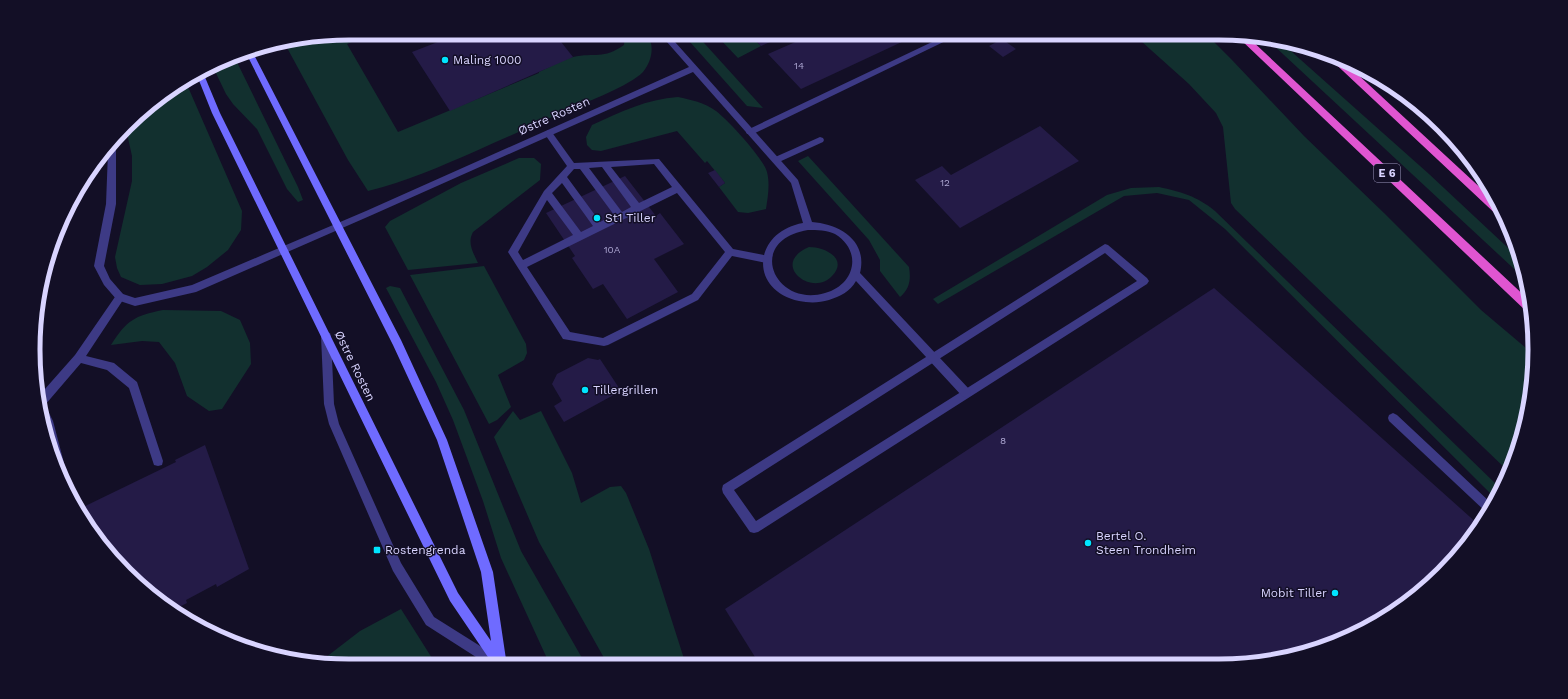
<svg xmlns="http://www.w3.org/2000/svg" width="1568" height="699" viewBox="0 0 1568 699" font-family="'Work Sans',sans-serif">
<rect width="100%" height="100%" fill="#130f26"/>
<path fill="#12302f" d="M350,33H374L347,44L398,132L539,73V72C550,67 562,60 573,57C595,52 603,60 624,45L625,33H647C655,46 652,61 643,72C629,86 589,101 570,109C539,123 507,137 476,151C441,166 406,182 368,191L348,160L285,44Z
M682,33H695L763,108L747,106Z
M714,33H748L761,46L738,58Z
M1132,33H1205L1232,60L1304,136L1384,213L1481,310L1533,354L1532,391L1518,451L1508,471L1235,209L1231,203L1223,127L1216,113L1189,84Z
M1269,41L1283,44L1429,174L1521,260L1526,280Z
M234,56L298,187L303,200L298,202L287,189L257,129L233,104L226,94L213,67V66Z
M185,80L242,211L241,230L228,250L207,267L192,276L162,284L140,285L121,277L117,268L115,257L132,181V156L126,129L141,111Z
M678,97C691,100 704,102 716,111C727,119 764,159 767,172C770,184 768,196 766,209L748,213L738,212L719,187L725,183L707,161L705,163L677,131L601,151L592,150L587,145L586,137L592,125C620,112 647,99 678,97Z
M808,156L909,267C911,279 910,289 900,297L880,271V260L869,240L798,161Z
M519,158H534L541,164L540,180L473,232C467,243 473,252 478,263L408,270L385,227L390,221L461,183Z
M1159,187C1181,192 1197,196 1215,211L1499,487L1494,497L1225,229L1189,200L1157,193L1124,196L938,304L933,299L1107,195L1131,188Z
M809,247C824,247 849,258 832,276C812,298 769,264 809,247Z
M484,266L526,344L527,353L524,360L498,375L511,407L497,420L489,424L410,275Z
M390,286L400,288L464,410L521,551L586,665H550L501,558L483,501L453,420L436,382L386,288Z
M163,310L221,311L240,320L250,343L251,364L222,409L209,411L187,396L175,363L159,342L142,341L111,345C127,320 134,316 163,310Z
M513,411L520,420L541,411L572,473L581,503L610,487L621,486L626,493L649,549L686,665H608L539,542L494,437Z
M401,609L437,666H350L321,661L360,631Z"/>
<path fill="#241b47" d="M461,33H554L573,57L450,111L412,52Z
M763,33H771L777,39L761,46L753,38Z
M816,33H921L801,89L768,54Z
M1002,39L1016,49L1003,57L989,46Z
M1040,126L1079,161L960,228L915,180L942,166L951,175Z
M715,170L725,183L719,187L708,173Z
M625,176L656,216L660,213L684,244L654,259L678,292L627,319L603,284L593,289L572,258L575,256L546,213Z
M1214,288L1479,525L1470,542L1411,600L1340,642L1260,663L760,665L725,609Z
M588,358L598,360L600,359L621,391L564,422L554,406L562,401L552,384L557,374Z
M205,445L249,569L217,587L216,584L186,600L187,603L173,610L141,588L77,510L176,462L175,460Z"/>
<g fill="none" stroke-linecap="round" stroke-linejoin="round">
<path fill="#3d3a85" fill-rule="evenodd" d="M951,33H962L753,134H747L746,132L747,130Z
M548,130L551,131L574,163L659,159L733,249L769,256L771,259L769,262L766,263L732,256L698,300L608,345L604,346L563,339L508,252L544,191L567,166L544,133ZM654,164L672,187L639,203L611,167ZM602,167L631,207L622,212L589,168ZM574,169H580L614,215L600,222L567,177ZM562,183L593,226L581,232L552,193ZM677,193L725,252L692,294L603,338L570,332L527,267ZM547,200L573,235L523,260L518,252Z
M820,137L823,138L824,140L823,142L779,162L776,163L772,160L773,158Z
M1105,244L1108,245L1147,278L1149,281L1147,284L758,532L754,533L750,532L723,493L722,489L723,485ZM1105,253L1137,281L756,521L734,490Z
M120,293L123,294L125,297L123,300L86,356L114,363L137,382L163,461L162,465L158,466L154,465L129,388L107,370L81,363L45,405L53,421L69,482L66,486L52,455L37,398L75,355L117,294Z
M326,332L330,333L331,336L334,404L339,424L401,563L434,617L504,661L506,666H490L426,625L393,571L329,424L324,404L321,336L322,333Z
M1393,413L1397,415L1491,503L1486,512L1389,421L1388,418L1389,415Z"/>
<path fill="#3d3a85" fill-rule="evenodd" d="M659,33H667L798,180L812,222C839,224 868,240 860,273L970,390L971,393L970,396L966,398L962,396L856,281C850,292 840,296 829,300C819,303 809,303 799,301C748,290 753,232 803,223L791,183L693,72L372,215L196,292L135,306L117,300L104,285L94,266L106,204L108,152L114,144L116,147V204L104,266L110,279L123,294L135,298L192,285L366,211L689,67ZM808,230C817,230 827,230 835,234C863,251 855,285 825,293C774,308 745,240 808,230Z"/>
<path fill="#6f6bff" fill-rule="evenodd" d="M251,49L401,340L447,440L493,572L507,666H494L450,601L212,113L196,73L202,70L220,113L458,593L491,641L481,572L437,440L393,345L245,51Z"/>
<path fill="#e055d1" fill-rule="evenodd" d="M1239,36L1249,38L1530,301L1532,313L1527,312L1240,39Z
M1326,53L1341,59L1499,205L1506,220L1501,219L1327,56Z"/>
</g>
<g fill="#00e5ff" stroke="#130f26" stroke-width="1.5">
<circle cx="445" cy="60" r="4"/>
<circle cx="597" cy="218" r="4"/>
<circle cx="585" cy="390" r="4"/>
<circle cx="1088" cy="543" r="4"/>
<rect x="373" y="546" width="8" height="8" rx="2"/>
<circle cx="1335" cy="593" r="4"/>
</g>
<g text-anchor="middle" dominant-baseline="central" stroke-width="3" stroke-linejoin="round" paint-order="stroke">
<g font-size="10" fill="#aca6d1">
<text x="799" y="65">14</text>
<text x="945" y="182">12</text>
<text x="612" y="249">10A</text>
<text x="1003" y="440">8</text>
</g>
<rect fill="#130f26" stroke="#9e99be" stroke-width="1" x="1374" y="164" width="26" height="18" rx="3"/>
<g font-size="11" font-weight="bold" fill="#d9d4ff">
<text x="1387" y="173">E 6</text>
</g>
<g font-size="12" fill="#d9d4ff" stroke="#130f26" text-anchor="start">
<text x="453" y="60">Maling 1000</text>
<text x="605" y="218">St1 Tiller</text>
<text x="593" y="390">Tillergrillen</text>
<text x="1096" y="536">Bertel O.<tspan x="1096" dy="14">Steen Trondheim</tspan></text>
<text x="385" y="550">Rostengrenda</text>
<text x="1327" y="593" text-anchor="end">Mobit Tiller</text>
</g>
<g font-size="12" fill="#d9d4ff" stroke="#130f26">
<text transform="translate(554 116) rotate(-24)">Østre Rosten</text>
<text transform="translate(355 366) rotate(64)">Østre Rosten</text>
</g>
</g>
<path d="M0 0H1568V699H0ZM349 40H1219A309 309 0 0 1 1528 349V350A309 309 0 0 1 1219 659H349A309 309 0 0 1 40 350V349A309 309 0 0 1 349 40Z" fill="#130f26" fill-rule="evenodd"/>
<path fill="none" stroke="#d9d4ff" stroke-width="5" d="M349 40H1219A309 309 0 0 1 1528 349V350A309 309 0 0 1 1219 659H349A309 309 0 0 1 40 350V349A309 309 0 0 1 349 40Z"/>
</svg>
